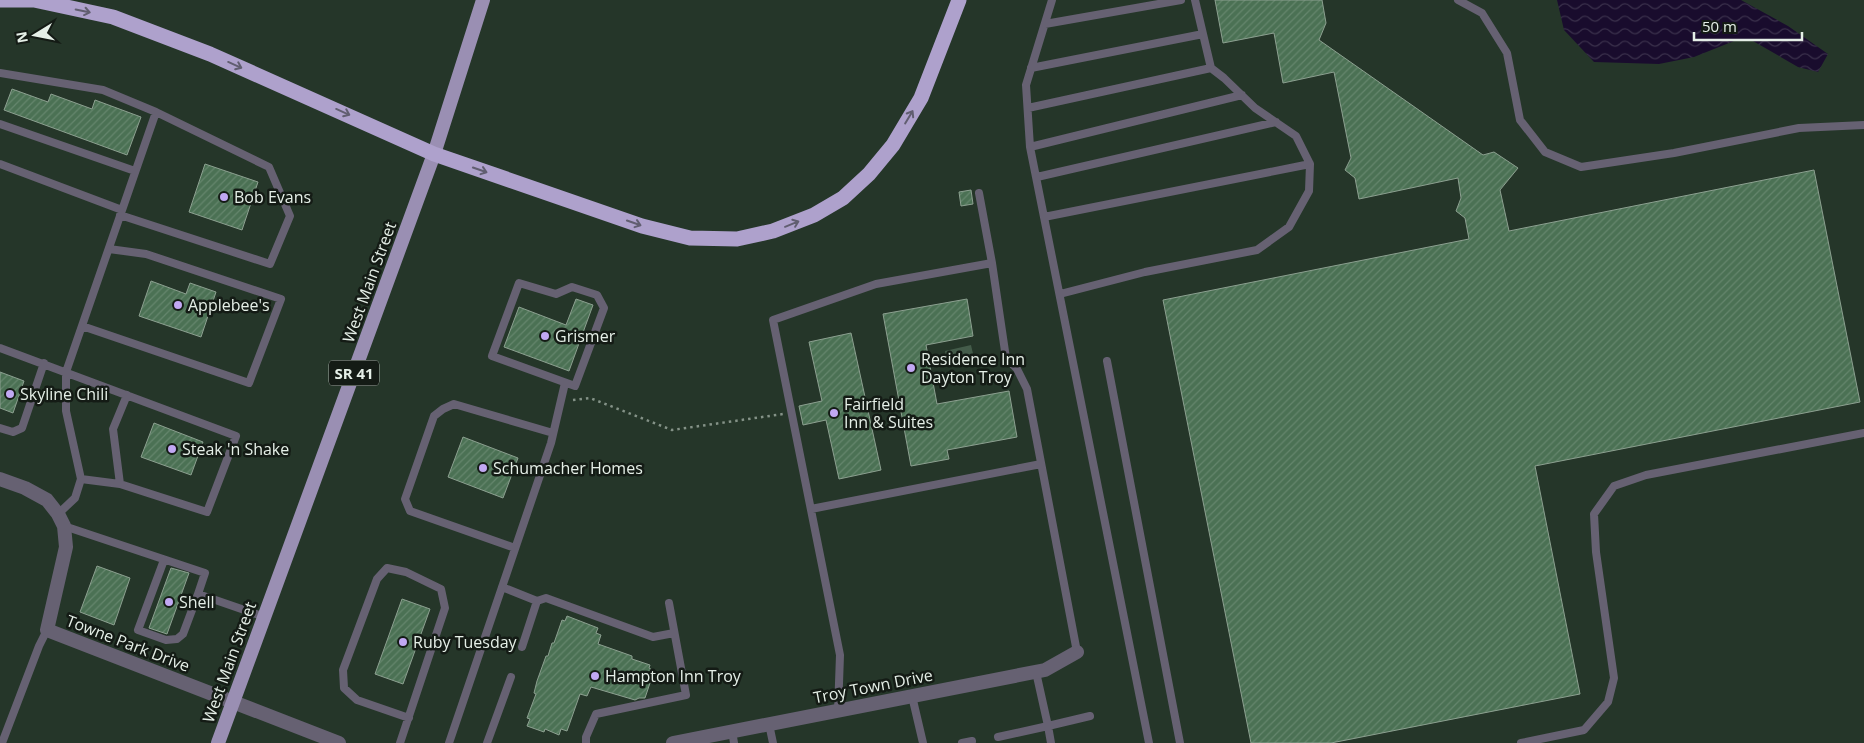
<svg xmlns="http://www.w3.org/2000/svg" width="1864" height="743" viewBox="0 0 1864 743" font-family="'Open Sans',sans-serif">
<defs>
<pattern id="water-waves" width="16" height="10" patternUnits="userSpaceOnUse" patternTransform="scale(1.25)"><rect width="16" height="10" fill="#190c2d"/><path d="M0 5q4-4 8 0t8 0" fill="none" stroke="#3a304b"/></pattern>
<pattern id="building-hatch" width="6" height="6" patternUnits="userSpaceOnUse" patternTransform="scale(1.25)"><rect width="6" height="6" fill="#4b7154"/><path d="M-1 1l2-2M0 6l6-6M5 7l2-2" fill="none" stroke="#65866d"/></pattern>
</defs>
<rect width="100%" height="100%" fill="#253629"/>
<path fill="#445c4a" d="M971,345L974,358L947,364L945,351Z"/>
<path fill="url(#water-waves)" d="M1557,0H1741L1788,26L1828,54L1818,72L1798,67L1753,41H1734L1694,57L1659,64L1594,62L1564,30Z"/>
<path fill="url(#building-hatch)" stroke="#8ca090" d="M1215,0H1322L1326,23L1319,40L1483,155L1494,152L1518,168L1500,190L1509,231L1814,170L1860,402L1535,466L1580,694L1331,743H1251L1163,300L1469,239L1465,218L1456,211L1461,198L1458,178L1359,199L1355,178L1345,170L1351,158L1334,72L1283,83L1274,33L1223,43Z
M12,89L48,102L51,94L92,109L95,100L141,117L127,155L4,110Z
M205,164L258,182L242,230L189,212Z
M971,190L973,204L961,206L959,192Z
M151,281L186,294L190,283L216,292L201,337L139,316Z
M576,299L593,305L569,371L504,347L519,307L566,325Z
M967,299L973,336L926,345L937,404L1009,391L1017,437L947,450L949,459L911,466L883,314Z
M851,333L881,470L839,479L826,420L803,425L799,406L822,401L809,342Z
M0,372L24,381L13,413L0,408Z
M154,423L203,442L191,475L141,457Z
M463,437L518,458L503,498L448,477Z
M97,566L130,578L114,625L80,612Z
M171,568L189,573L167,634L149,628Z
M402,599L430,609L403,684L375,674Z
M567,616L598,628L596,633L601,635L598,644L632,656V659L650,665L649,668L654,671L645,698H639L635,700L591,687L587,696L580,694L567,731L561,729L559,735L545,729L544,732L527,726L530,719L527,718L536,694L534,693L537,681L546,656H548L552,643H554L562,620L565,621Z"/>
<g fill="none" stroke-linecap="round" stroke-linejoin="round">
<path stroke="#849287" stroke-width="2.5" stroke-dasharray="2.5 4" stroke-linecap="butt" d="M573,400L590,398L672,430L783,414"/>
<path stroke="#666172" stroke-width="8" d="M1052,0L1026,85L1030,147L1149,743
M1458,0L1482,13L1507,53L1520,120L1545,152L1581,167L1674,153L1799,128L1864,125
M1045,24L1181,0
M1031,68L1203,34
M0,73L103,90L156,112L269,167L290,216L270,264L120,215
M1028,108L1211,68
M0,124L135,171
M1030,147L1242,95
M0,164L122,210
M1037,177L1276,122
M979,193L992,263L1006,358L1017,369L1027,389L1077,652
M1044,217L1310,164
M519,283L556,294L572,287L597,295L604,308L575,386L492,356Z
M1060,294L1145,272L1257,250L1289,227L1309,191L1310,164L1296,136L1255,108L1224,78L1211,68L1195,0
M82,326L249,383L281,299L146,254L109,249
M0,348L236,436L207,512L120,484L81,479
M1107,361L1180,743
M0,428L13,432L22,428L44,363
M120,484L113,429L127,395
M811,509L1041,464
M58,514L75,498L81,479L66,411V372L156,112
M64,526L205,573L198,594L265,617
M515,548L410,511L405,499L434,416L443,409L454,404L553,433
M164,560L138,630L166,640L177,639L183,634L198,594
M502,587L537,601L546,598L653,637L674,633
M522,647L537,601
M912,696L923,743
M838,711L840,655L773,320L876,284L992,263
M769,724L773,743
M732,731L734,743
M998,737L1048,726L1036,672
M2,743L39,646L47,630
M400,743L445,608L441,589L406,572L387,568L377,579L343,670L344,688L357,700L409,718
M449,743L551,443L565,383
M487,743L511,677
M586,743V737L596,714L686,695L669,603
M962,743L972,741
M1051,743L1048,726L1090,716
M1521,743L1584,730L1608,702L1614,678L1596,552L1594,514L1614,486L1646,475L1864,433"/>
<path stroke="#666172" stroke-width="14" d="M0,479L25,488L47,500L58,514L64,526L66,547L47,630L339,743
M673,743L1045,670L1077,652"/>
<path stroke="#9a8fb3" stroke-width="14" d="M218,743L434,154L483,0"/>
<path stroke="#aea1cc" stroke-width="15" d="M0,0H34L113,17L210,54L434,154L642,226L690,238L737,239L773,231L814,215L843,198L869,174L893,145L921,98L959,0"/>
</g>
<defs><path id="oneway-shaft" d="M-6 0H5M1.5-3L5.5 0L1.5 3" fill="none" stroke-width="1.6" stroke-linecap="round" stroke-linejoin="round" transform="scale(1.25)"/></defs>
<g stroke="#615e70">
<use href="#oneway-shaft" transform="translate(83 11) rotate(12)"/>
<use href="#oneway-shaft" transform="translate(235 65) rotate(24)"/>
<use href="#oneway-shaft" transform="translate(343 112) rotate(24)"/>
<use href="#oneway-shaft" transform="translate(909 117) rotate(-59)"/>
<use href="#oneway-shaft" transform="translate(480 170) rotate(19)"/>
<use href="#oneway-shaft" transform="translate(634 223) rotate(19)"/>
<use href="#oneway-shaft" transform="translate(792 224) rotate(-22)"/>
</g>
<g fill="#c1a8f3" stroke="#141b15" stroke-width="2">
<circle cx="224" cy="197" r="5"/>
<circle cx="178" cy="305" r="5"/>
<circle cx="545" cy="336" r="5"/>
<circle cx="911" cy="368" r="5"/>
<circle cx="10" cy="394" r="5"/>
<circle cx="834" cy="413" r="5"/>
<circle cx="172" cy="449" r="5"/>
<circle cx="483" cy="468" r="5"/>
<circle cx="169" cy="602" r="5"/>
<circle cx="403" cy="642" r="5"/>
<circle cx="595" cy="676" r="5"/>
</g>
<g text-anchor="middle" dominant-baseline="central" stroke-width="5" stroke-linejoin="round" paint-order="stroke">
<rect fill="#141b15" stroke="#a6afa8" stroke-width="1" x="329" y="360.5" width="50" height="25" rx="4"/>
<g font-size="15" font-weight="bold" fill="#e5efe7">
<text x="354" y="373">SR 41</text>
</g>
<g font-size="16" fill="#e5efe7" stroke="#141b15" text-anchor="start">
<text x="234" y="197">Bob Evans</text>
<text x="188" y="305">Applebee's</text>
<text x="555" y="336">Grismer</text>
<text x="921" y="359">Residence Inn<tspan x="921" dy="18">Dayton Troy</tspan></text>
<text x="20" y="394">Skyline Chili</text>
<text x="844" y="404">Fairfield<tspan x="844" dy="18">Inn &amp; Suites</tspan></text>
<text x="182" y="449">Steak 'n Shake</text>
<text x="493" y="468">Schumacher Homes</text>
<text x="179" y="602">Shell</text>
<text x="413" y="642">Ruby Tuesday</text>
<text x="605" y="676">Hampton Inn Troy</text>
</g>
<g font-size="16" fill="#e5efe7" stroke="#141b15">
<text transform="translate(369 282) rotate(-70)">West Main Street</text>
<text transform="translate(128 643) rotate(21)">Towne Park Drive</text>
<text transform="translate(229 662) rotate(-70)">West Main Street</text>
<text transform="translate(873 686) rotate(-11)">Troy Town Drive</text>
</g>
</g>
<g transform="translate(35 35) rotate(260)" stroke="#141b15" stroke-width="4" paint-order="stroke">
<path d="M0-4L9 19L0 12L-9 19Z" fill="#e5efe7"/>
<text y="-8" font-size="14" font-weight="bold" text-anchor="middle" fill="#e5efe7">N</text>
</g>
<path d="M1694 32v8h108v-8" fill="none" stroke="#e5efe7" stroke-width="2.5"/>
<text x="1702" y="32" font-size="15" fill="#e5efe7" stroke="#141b15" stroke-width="4" paint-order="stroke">50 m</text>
</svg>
